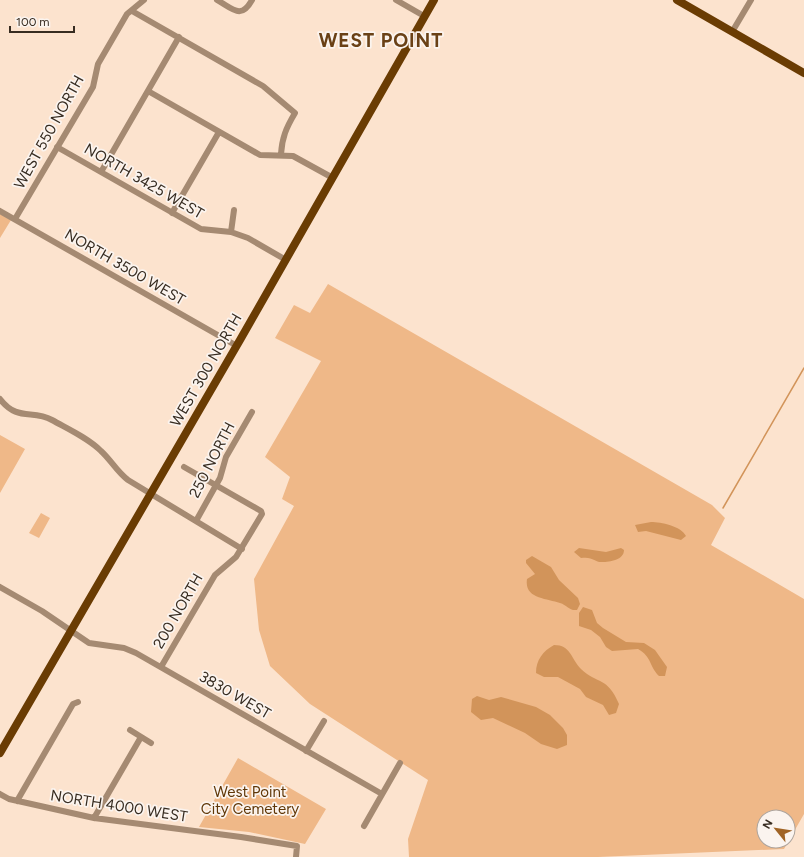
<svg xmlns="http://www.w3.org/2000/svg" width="804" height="857" viewBox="0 0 804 857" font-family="Figtree,sans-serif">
<rect width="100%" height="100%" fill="#fce3ce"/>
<path fill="#efb888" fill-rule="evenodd" d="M0,214L11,220L0,238Z
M328,284L712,505L725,518L711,545L804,599V814L784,849L598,857H409L408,839L428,780L310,704L270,666L259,630L254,579L294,506L282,499L290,477L265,457L321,361L275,338L294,305L310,313ZM764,817H788V841H764Z
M0,435L25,449L0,493Z
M41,513L50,518L39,538L29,533Z
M238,758L326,809L305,844L249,832L199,827Z"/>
<path fill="#d2945a" d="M651,522C661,522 681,526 686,536L681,540L646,531L638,532L635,525Z
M579,548L606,552L621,548L624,550C624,560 610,562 602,562C596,563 593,556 581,558L574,552Z
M532,556L551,567L559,580L578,598L580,604L577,610C569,611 567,605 560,603C547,598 524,599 527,579L535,574L526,563V560Z
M583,607L592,610L597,623L603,628L626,642L644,643L655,650L667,667L665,676H659C649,666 652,657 638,649L612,651L606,647L600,637L591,630L579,626V613Z
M554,645C571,645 571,659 581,669C598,685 607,676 619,704L616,713L609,715L603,705L586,697L580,689L558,677H544L536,673C536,660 543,651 554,645Z
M477,696L489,700L501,697L536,707L550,715L563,728L567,735V745L557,749L541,744L525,733L493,718L481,720L471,712L472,699Z"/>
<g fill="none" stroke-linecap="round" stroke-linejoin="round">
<path stroke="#d2945a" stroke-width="1.5" d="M723,508L804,368"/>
<path stroke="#a58a72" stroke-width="6" d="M217,0C233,9 241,20 252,0
M396,0L424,16
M132,11L263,86L295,113C286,128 282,138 281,154
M732,32L751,0
M148,91L260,155L293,156L333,178
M57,147L201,229L231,232L248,238L286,260
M101,172L179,37
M0,211L237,346
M172,213L219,132
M15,219L93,87L98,64L127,14L144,0
M231,232L234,210
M0,399C18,422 32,409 52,420C68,429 88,438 101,451C111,460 117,472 128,480L242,549
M196,521L220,478L226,457L252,412
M0,587L42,611L89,643L124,648L136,653L382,794
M161,667L215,575L236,557L262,514L261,511L184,467
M130,730L151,743
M306,751L324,721
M0,794L9,799L94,818L241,837L297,846L296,857
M17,801L73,704L78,702
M94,818L141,737
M364,826L400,763"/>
<path stroke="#6a3c03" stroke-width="8" d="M677,0L804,73
M0,753L240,340L434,0"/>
</g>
<g text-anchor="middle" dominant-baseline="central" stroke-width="3.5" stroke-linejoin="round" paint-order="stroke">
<g font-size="15" fill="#372c21" stroke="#fbf4ef">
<text transform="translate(49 132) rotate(-61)">WEST 550 NORTH</text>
<text transform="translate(144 181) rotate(30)">NORTH 3425 WEST</text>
<text transform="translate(125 267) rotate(30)">NORTH 3500 WEST</text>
<text transform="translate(206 370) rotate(-60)">WEST 300 NORTH</text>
<text transform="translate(212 460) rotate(-63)">250 NORTH</text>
<text transform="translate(178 611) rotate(-60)">200 NORTH</text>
<text transform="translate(235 695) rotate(30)">3830 WEST</text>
<text transform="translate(119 806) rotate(9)">NORTH 4000 WEST</text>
</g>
<g font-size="15" fill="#603707" stroke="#fbf4ef">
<text x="250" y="792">West Point<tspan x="250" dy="17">City Cemetery</tspan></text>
</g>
<g font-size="19" font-weight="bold" letter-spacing="1" fill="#6a4116" stroke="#fbf4ef">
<text x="381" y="40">WEST POINT</text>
</g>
</g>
<g transform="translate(776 829) rotate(300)"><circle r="19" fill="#fbf4ef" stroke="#ada49d"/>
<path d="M0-3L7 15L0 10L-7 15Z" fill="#a06426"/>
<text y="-6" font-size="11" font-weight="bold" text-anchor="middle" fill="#372c21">N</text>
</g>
<path d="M10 26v6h64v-6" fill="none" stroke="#372c21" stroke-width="2"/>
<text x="16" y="26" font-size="12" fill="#372c21" stroke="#fbf4ef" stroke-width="3" paint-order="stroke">100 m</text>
</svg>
